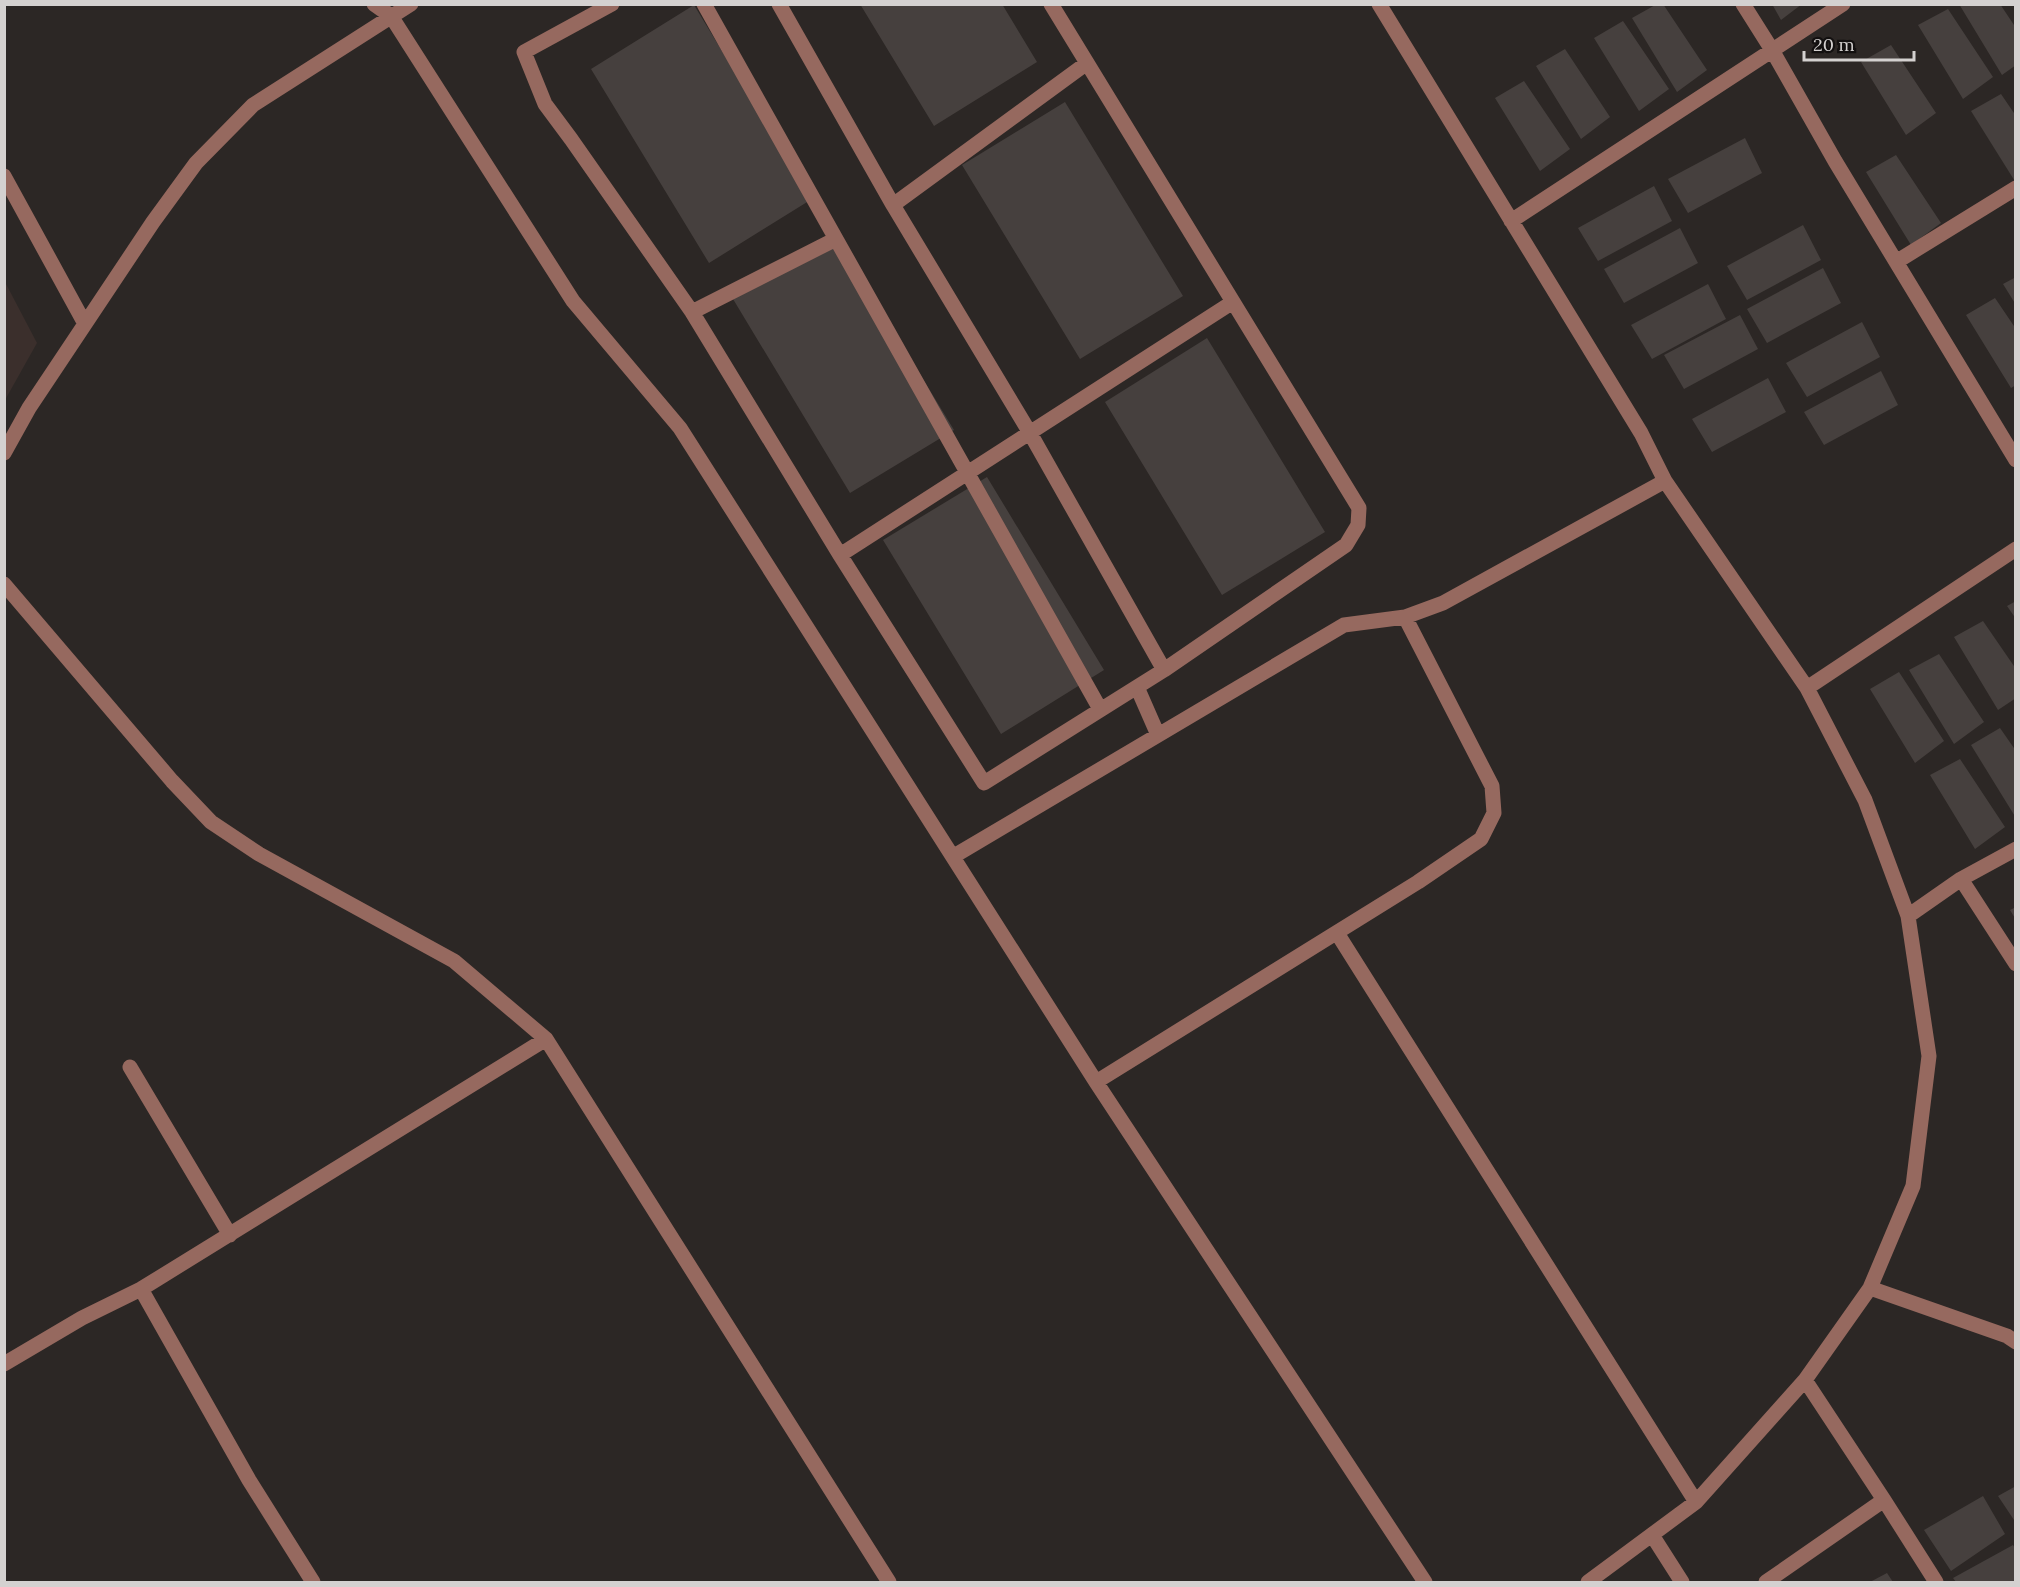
<svg xmlns="http://www.w3.org/2000/svg" width="2020" height="1587" viewBox="0 0 2020 1587" font-family="Lora,serif">
  <style>
    .built { fill: #3b2f2c }
    .building { fill: #46403e }
    .lines { fill: none; stroke-linecap: round; stroke-linejoin: round }
    .minor { stroke: #96695f; stroke-width: 15 }
  </style>
  <rect width="100%" height="100%" fill="#2c2725"/>
  <!-- built -->
  <path class="built" d="M5,282L37,343L5,400Z"/>
  <!-- building -->
  <path class="building" d="M860,4H1002L1037,62L934,126Z
    M1657,4H1663L1707,70L1677,92L1632,18Z
    M1772,4H1802L1781,20Z
    M1959,4H2000L2016,28V65L2002,75Z
    M694,5L812,199L709,263L591,69Z
    M1948,9L1993,77L1963,99L1918,25Z
    M1623,21L1669,89L1639,111L1594,38Z
    M1891,45L1936,113L1906,135L1861,62Z
    M1565,49L1610,117L1581,139L1536,66Z
    M1524,81L1570,149L1540,171L1495,98Z
    M2001,94L2016,116V183L1971,111Z
    M1065,102L1183,296L1080,359L962,165Z
    M1745,138L1762,173L1688,213L1668,179Z
    M1896,155L1941,223L1911,245L1866,172Z
    M1654,186L1672,221L1598,261L1578,228Z
    M1803,225L1821,260L1747,300L1727,266Z
    M1680,228L1698,263L1624,303L1604,269Z
    M836,236L954,430L850,493L733,299Z
    M1823,268L1841,303L1767,343L1747,309Z
    M2016,277V305L2003,284Z
    M1708,284L1726,319L1652,359L1631,325Z
    M1995,298L2016,329V385L2011,388L1966,315Z
    M1740,315L1758,349L1684,389L1664,355Z
    M1862,322L1880,357L1807,397L1786,363Z
    M1207,338L1325,532L1222,595L1105,402Z
    M1881,371L1898,405L1824,445L1804,412Z
    M1768,378L1786,412L1712,452L1692,419Z
    M987,477L1104,670L1001,734L883,540Z
    M2016,601V619L2007,606Z
    M1983,621L2016,669V698L1998,710L1954,637Z
    M1939,654L1984,722L1954,744L1909,670Z
    M1899,672L1944,741L1915,763L1870,689Z
    M2000,728L2016,751V818L1971,745Z
    M1960,759L2005,827L1975,849L1930,775Z
    M2016,907V920L2010,910Z
    M2016,1486V1523L1998,1496Z
    M1983,1496L2005,1534L1951,1571L1924,1530Z
    M2013,1545L2016,1550V1582H1956L1953,1578Z
    M1887,1573L1893,1582H1870Z"/>
  <g class="lines">
    <!-- minor -->
    <path class="minor" d="M374,4L391,16L573,301L680,428L1096,1082L1425,1582
      M612,4L524,52L545,104L571,139L692,312L840,555L984,783L1164,670L1346,545L1358,525L1359,508L1051,4
      M704,4L1100,709
      M779,4L893,205L1030,433L1164,670
      M1379,4L1641,433L1665,481L1807,688L1865,800L1908,916L1929,1056L1913,1186L1870,1288L1805,1380L1696,1502L1588,1582
      M1743,4L1772,50L1835,161L2016,460
      M4,176L85,324
      M893,205L1087,63
      M1511,221L1843,4
      M1896,262L2016,188
      M692,312L836,239
      M4,453L29,408L153,222L196,163L253,105L411,4
      M840,555L1233,302
      M4,584L172,781L211,822L259,854L454,961L546,1039L889,1582
      M1137,687L1158,735
      M1807,688L2016,549
      M954,856L1344,625L1405,617L1443,603L1665,481
      M1961,879L2016,964
      M1908,916L1961,879L2016,849
      M1337,933L1696,1502
      M130,1067L230,1235
      M1096,1082L1418,882L1481,839L1494,813L1492,786L1405,617
      M1870,1288L2007,1336L2016,1342
      M141,1289L249,1480L313,1582
      M4,1364L82,1318L141,1289L546,1039
      M1805,1380L1884,1500L1936,1582
      M1652,1535L1682,1582
      M1766,1582L1884,1500"/>
  </g>
  <!-- border -->
  <rect width="2020" height="1587" fill="none" stroke="#d4d1d0" stroke-width="12"/>
  <!-- scale -->
  <path d="M1804 51v9h110v-9" fill="none" stroke="#d4d1d0" stroke-width="3"/>
  <text x="1813" y="51" font-size="18" fill="#d4d1d0" stroke="#131010" stroke-width="4.5" paint-order="stroke">20 m</text>
</svg>
